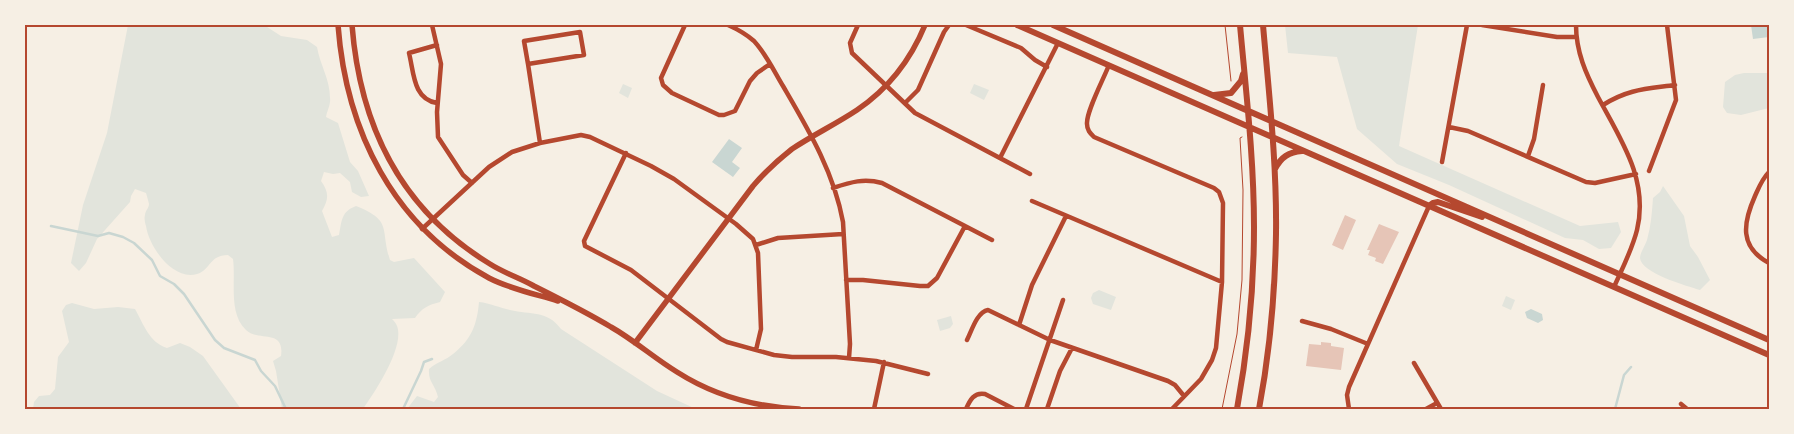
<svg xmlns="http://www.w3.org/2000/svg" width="1794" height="434" viewBox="0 0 1794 434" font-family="Poppins,sans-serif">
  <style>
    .green { fill: #e2e4dc }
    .water { fill: #c9d6d2 }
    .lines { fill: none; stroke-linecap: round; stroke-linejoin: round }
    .stream { stroke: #c9d6d2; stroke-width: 2.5 }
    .building { fill: #e6c5b7 }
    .path { stroke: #b5482f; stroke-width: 1 }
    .minor { stroke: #b5482f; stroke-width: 4.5 }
    .tertiary { stroke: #b5482f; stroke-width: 5.5 }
    .secondary { stroke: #b5482f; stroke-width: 6 }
    .neatline { fill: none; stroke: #b5482f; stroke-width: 2 }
  </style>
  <rect width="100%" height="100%" fill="#f6efe4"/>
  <!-- green -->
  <path class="green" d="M128,25H264L281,36L307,40L317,47C320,65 330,79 330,98C331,104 327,111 326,117L338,123L350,162L358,171L369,196L361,197L352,192L350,182L340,173L333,174L324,172L321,181C329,192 329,199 322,211L332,237L339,235C342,220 341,212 356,206C393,221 380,228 390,260L394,262L414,258L445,292L440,302C428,305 422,308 415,318L392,319C394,321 396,323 397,326C405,347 375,392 363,409H282L276,371L273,361L281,356C285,328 258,342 246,330C228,313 236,281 233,259L228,255C209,255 211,270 197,274C173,281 149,247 146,226C145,223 144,218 145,215C145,211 149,208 149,204C148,200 147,196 146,193L135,189L131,196L130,202L97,239L86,263L79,271L71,263L83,205L107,133Z
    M1285,25H1418L1399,146L1580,226L1618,222L1621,232L1611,248L1599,249L1583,240L1565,238L1449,185L1397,164L1357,129L1337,57L1288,53Z
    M1744,73H1769V108L1741,115L1727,113L1723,107L1725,82L1735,75Z
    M623,84L632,88L628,98L619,93Z
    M974,84L989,90L984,100L970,93Z
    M1663,186L1684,216L1690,246L1698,257L1710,280L1700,290C1687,286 1641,273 1640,258C1640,253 1645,246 1647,240C1651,226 1652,212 1653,198L1660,192Z
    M1099,290L1116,297L1111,310L1093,304L1091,298L1093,293Z
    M1506,296L1515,300L1511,310L1502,306Z
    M479,302C490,303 500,308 510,310C531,315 547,310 561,329L657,391L696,409H407L417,396L434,402L438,397C435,384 428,382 429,369C437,362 446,360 453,354C472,339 477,324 479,302Z
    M72,303L94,309L118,307L135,309C144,325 149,342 167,348L180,343L190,347L203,356L241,409H33L34,402L39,396L50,395L55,389L58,357L69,342L62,311L66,305Z
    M951,316L953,324L950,328L940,331L937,320Z"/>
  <!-- water -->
  <path class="water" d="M1751,25H1769V37L1753,39Z
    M729,139L742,148L732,162L740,168L733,177L712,162Z
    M1531,309L1542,314L1543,320L1538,323L1527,318L1525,312Z"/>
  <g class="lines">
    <!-- stream -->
    <path class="stream" d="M51,226L98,236L109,233L123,237L134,243L152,260L160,276L174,284L184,294L215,340L224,348L255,360L261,371L275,386L286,409
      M403,409L421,371L424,362L432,359
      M1615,409L1624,375L1631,367"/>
  </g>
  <!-- building -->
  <path class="building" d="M1345,215L1356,220L1343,250L1332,245Z
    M1379,224L1399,232L1383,264L1375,261L1376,258L1368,255L1370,250H1367Z
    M1321,342L1331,343V346L1344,348L1341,370L1306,366L1309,344L1321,345Z"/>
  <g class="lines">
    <!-- path -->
    <path class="path" d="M1225,25L1231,81
      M1222,409L1237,334L1242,280L1243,190L1240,138L1242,137"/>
    <!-- minor -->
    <path class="minor" d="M432,25L441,64L437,112L438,137L463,175L472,183
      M685,25L661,78L663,85L672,93L719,115H724L735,111L750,81L757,73L770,64
      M728,25C737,29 746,34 754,41C766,54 774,71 783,86C808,129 834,172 843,222L850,344L849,358
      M858,25L850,43L852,53L915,113L1030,174
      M966,25L1021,48L1035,60L1047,67
      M1482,25L1557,37H1576
      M1576,25C1576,52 1586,74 1598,97C1621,140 1649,180 1637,230C1632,250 1622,269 1614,287
      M580,32L584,55L528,64L524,41Z
      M528,64L540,143
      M1109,65C1104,78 1086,112 1087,124C1087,130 1090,133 1094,137L1214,188L1219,192L1223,203L1222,282L1216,348L1212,360L1201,379L1172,409
      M437,103C413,99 414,73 409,53L437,45
      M905,103L918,90L944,32L949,25
      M1603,105C1628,89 1646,89 1675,85
      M1449,127L1468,131L1586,182L1595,183L1636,174
      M626,153L584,241L585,246L631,270L721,339L727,342L774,355L792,357H836L876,361L928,374
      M1528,156L1534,139L1543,85
      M1000,158L1058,43
      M1442,162L1467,25
      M1649,171L1676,100L1667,25
      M1769,172C1762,179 1759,187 1755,196C1743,223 1739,247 1769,263
      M833,188C851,182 864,178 882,183L992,240
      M1032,201L1222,282
      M422,229L489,167L512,152L540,143L581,135L590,137L651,166L674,179L736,224L753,239L758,253L761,329L756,350
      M756,245L778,238L843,234
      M846,280H863L920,286H928L937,278L965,226
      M1302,321L1331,329L1368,344
      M1019,325L1032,285L1066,216
      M967,340C972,330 977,312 988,310L1050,340L1168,381L1175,385L1184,396
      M1414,363L1441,409
      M1681,404L1687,409
      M874,409L884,362
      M966,409C970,400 974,392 985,394L1014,409
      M1026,409L1063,300
      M1047,409L1060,371L1072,348
      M1349,409L1347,395L1349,387L1429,206
      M1426,409L1437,403"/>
    <!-- tertiary -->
    <path class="tertiary" d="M338,25C346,131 393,226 489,278C510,289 535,294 558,301
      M352,25C360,127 401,210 490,264C504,273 520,278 534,286C560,299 586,312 611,327C634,340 654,358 677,372C713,395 756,407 799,409
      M635,343L753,186C765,172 778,160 792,149C813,135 836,124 857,110C888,89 911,59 925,25"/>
    <!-- secondary -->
    <path class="secondary" d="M1017,25L1769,355
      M1053,25L1769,340
      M1214,95L1231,93L1241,81L1243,74
      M1275,169C1281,157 1289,152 1302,151
      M1429,206L1433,203L1438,202L1482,217
      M1237,409C1248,349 1254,288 1254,227C1254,159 1246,92 1240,25
      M1259,409C1270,351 1275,293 1276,234C1277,165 1269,94 1263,25"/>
  </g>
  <!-- border -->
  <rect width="1794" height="434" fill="none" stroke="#f6efe4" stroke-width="52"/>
  <rect x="26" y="26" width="1742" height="382" class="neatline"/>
</svg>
